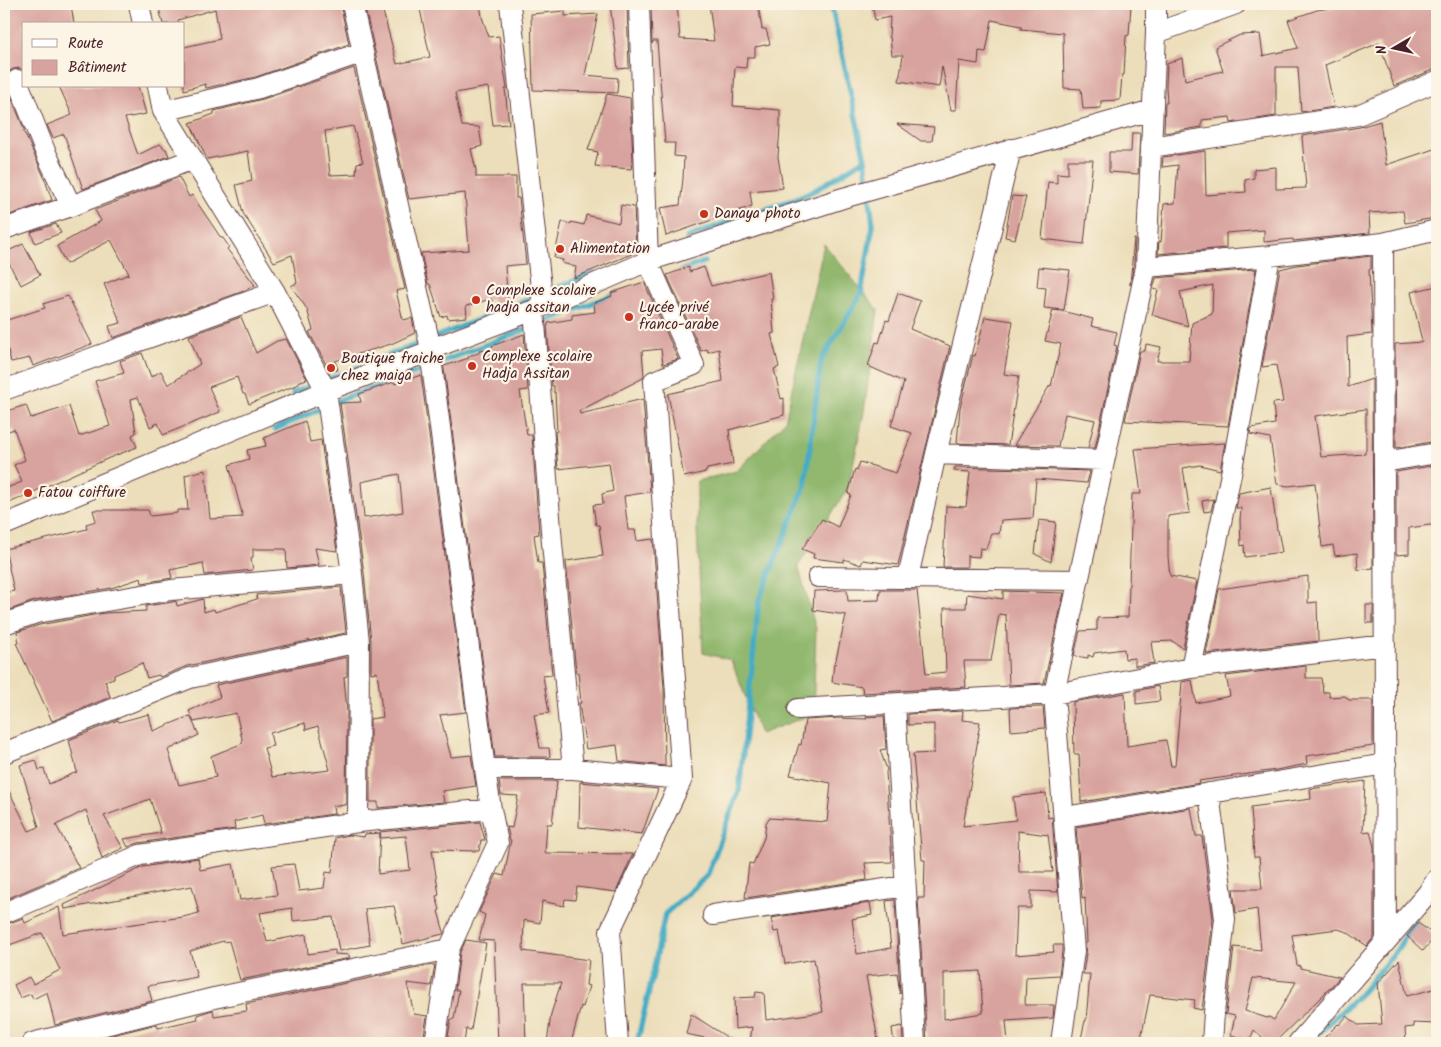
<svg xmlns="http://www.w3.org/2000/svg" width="1441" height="1047" viewBox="0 0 1441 1047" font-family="Kalam,sans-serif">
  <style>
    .forest { fill: #91b86e; stroke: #6e6c4c }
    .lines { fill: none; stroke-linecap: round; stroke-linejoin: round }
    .stream { stroke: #44acc4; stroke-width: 5.5 }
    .building { fill: #d8a39e; fill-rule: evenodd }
    .minor-casing { stroke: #623c40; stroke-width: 22 }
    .minor { stroke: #fff; stroke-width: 20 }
    .poi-dot { fill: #c8321e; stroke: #fcf5e5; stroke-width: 2 }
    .labels { text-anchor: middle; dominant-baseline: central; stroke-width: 4.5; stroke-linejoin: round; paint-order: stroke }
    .poi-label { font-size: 15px; fill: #4a1f2b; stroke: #fcf5e5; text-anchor: start }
  </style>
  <rect width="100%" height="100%" fill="#fcf5e5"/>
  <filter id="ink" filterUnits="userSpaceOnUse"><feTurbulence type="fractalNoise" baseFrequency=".02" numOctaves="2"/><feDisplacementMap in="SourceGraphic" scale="10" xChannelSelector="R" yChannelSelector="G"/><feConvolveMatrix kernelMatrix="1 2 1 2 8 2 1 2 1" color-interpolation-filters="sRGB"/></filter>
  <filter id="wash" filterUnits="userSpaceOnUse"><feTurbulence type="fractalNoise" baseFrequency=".0096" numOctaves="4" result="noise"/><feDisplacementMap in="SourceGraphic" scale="20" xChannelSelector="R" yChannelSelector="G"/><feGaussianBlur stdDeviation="1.12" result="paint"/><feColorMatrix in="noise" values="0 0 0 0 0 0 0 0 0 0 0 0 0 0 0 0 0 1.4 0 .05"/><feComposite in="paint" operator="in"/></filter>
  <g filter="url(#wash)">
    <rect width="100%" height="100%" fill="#ecdeba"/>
    <!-- forest -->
    <path class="forest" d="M824,244L878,310L863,418L848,488L798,566L816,629L813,714L760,734L731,660L703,653L697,530V481L737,471L785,421Z"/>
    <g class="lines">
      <!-- stream -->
      <path class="stream" d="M687,238L728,222L790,201L817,189L865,159
        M683,270L704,262
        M436,337L594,273
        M293,393L425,341
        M275,429L342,399L401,378L618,293
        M1319,1033L1363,991L1396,951L1415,922
        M637,1043L652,978L665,914L707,876L739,791L759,600L805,486L821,361L861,294L873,225L865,159L831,4"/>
    </g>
    <g id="blocks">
      <!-- building -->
      <path class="building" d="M4,4H71L74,24H24V70L19,68L13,69L8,72L5,78L6,84L24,129V134H25L44,177L52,200L4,217Z
        M158,4H340L349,44L256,77L206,88L205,84L184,90V47L220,39L215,9L178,20L179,24H163Z
        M364,4H381L397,64L430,57L419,4H480L482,17L489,37L499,36L507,89H505L509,124L493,125L488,87L455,93L462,126L479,127L482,146L471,149L476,170V177H516V198H519L526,264L505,266L508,303L503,306L497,309L491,299L466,306L467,317L448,319L447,315L441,317L430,284H428L421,253L469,250L465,193L409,199Z
        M610,4H627L629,68L618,69Z
        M651,4H677L680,39L714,41L709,4H758L762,29H766L770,44L755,47V57H747L746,68L735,67L733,106L780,110V126L778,157L783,188L750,191L752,206L666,236L660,208L680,205L683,179L684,157L674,156L675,143H665L657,41H653L652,44Z
        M872,4H1131L1129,35L1126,36L1124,75H1122L1120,100L1101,101V108L1083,109L1081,89L1064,88L1063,33L1021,29V26L992,20L986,52L979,51L978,64L959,61L956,110H951L942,66L939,87L899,81L903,55H892L890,37H889L890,17L875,20Z
        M1342,4H1437V68L1394,86L1379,43L1325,65L1334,107L1301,112L1298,67H1276V116L1231,123L1230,117L1202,120V127L1164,133L1165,103H1167L1166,86L1167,64L1182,58L1185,80L1223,71L1215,47L1240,35L1260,34L1263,56L1298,48L1288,20L1317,10L1343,6Z
        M565,11V16L598,14L585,75L618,78L617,93L533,90L531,14Z
        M354,68L405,289L396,291L403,320L412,318L415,333L391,344L335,361L338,370L330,372L309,332L313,330L307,309L291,286L297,283L292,255L274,262L243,213L236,185L252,181L248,151L207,159L190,123L214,114V111L263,99ZM353,126L363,162L357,163L356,174L330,175L325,131Z
        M59,86H138L146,114L125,118L138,155L160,144L165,149H166L169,156L83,189L64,134L53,138L47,125L72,115Z
        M607,94L630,98L633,159L631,169L595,166L598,152L588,150Z
        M1380,121L1386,165L1437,148L1435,218L1405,223L1403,211L1369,213L1370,233L1293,241V239L1264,242V230L1226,233V248L1158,254L1159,241L1161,242L1164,204L1175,203L1178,165L1162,167L1163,157L1205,151L1206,195L1246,192L1245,180L1254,178V169L1276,167V189L1306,188L1302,136L1360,127Z
        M897,124L934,127L932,141H921Z
        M1132,133H1140L1138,174L1109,172V152H1131Z
        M1068,160H1093L1084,244L1042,239L1048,182L1057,183V173L1068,174Z
        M179,177L189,197L192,195L221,238H223L229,247L227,249L255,285L244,291L113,338L109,326L121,323L104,284L129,274L111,240L66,264L57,246L101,221L95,210Z
        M1012,196L1026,197L1015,239L1005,237Z
        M621,205L634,207L636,252L574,278L576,267L562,263L563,260L554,258L562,222L571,224V222L584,225L586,215L619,223Z
        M56,224L61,233L35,243L31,232Z
        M1134,239H1135L1134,265L1130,285Z
        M23,244L40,275L21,285L18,279H17L4,253Z
        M1371,256V269L1369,270L1372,334L1347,337L1348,387L1372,379L1373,568L1358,570L1357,553L1335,556L1333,545L1322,547L1315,483L1288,486L1277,484L1270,438L1250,434L1251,428L1275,424L1273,403L1283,402L1276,365L1262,367L1280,269L1297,265ZM1366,409V451H1365V454L1321,457L1315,416Z
        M689,267V272L704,267L711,286L769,272L773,299H771L774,333L771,334L779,367L774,369L781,399L784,398V415L729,430L733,464L707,469L706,472L684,477L668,394L723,381L719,349L708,352L707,349L701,351L667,275Z
        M1039,267L1070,270L1064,310L1044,308L1046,288L1037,287Z
        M1256,269L1228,426L1125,421L1140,351H1145L1146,344L1161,347L1157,361H1189L1192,323L1212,314L1213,285L1180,292L1188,326L1152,315L1158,290L1153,289L1156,278Z
        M644,282L678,359L663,364L661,349L642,351L644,375L643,378L579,411L580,414L643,399L650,492L624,496L628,530H635L637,541L653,539L664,688L665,766L619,761L617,745L586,749L579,703H581L578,672H576L566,561L603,556L599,525H596L593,505L603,504L602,494L613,491L609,463L558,469L555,432L557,431L555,392L554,393V386H552L547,326H548V323L572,319V315L595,312L594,303L612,296L611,293Z
        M1437,286V441L1396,448L1395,344L1422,342L1411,292Z
        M898,293L920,301L910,329L950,346L898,565L863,560L861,565L844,559V562L813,558L814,554L802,549L822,519L838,527L851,495L848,494L855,469L857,470L860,462L896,473L912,433L891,426L904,382L868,366L876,342L879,343L886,320L889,321Z
        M68,296L92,344L33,366L30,358L11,362L4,335V321L45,308L43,304Z
        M1053,310L1062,311L1093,319L1091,326L1117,332L1114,345L1117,346L1095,448H1088L1095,420L1065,414L1058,446L1014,445L1050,385L1051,386L1061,344L1045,341Z
        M241,317L256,353L277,341L286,339L307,379L298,382L299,384L249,404L245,394H243L237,377L209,387L220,412L163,435L158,423L150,427L138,397L131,399L136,433L132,435L137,447L109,458L7,504L4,496V489L22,482L14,465L25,460L14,429L6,432L7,411L26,405L31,418L69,406L79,436L110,426L95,381L124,373L120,361L142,353L151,377L161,371L168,385L200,364L189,336Z
        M985,317L1013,321L1004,374L1019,376L1008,445L957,443L960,408L973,355L975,356Z
        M524,334L528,390L520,391L527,435H532L539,534L534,535L538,563H542L552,675L543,676L549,713L534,715L540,748H549L550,757H495L444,368V366L469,358L468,356L479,353V351L492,349V346Z
        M421,375L466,712L440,715L451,757L471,755L476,786L442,791L444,802L378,808V802H370V719L383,717L377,672L371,673V641L364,573L340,403L361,402L359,394L394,382L395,384ZM399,474L403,512L364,518L361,482Z
        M305,421L310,442L321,440L337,551L315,548L319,565L287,568L286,549H253V557L251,558L253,570L205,575L203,563L170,570L172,578L142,583L141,578L111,588L34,601L4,612V593L14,591L5,549L87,529L86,524L96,521L93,510H148L150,516L177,513V510H188L185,475L205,470L210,519L243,517L229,465L249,459L247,450L266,446L264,438Z
        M1225,443L1220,470L1200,465L1183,468L1190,513L1168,516V557L1170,576L1197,581L1183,648L1172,641L1151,642L1154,663L1135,666V658L1125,659L1124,649L1094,653L1093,657L1088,655V658L1074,656L1080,631L1097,630V618L1128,617L1132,494H1141L1135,449Z
        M1437,465V524L1409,528V554L1396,555V472Z
        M955,467L1090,471L1087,483L1036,479L1033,518L1001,520L999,534L991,533L986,549L980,548L979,557L967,556V567H943L946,506L966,507L970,472L954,471Z
        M1271,487L1277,530H1278L1282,552L1245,557L1244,545L1241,546L1240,520L1241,508H1236L1239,493Z
        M1214,499L1211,511L1204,512L1202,501Z
        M1039,520L1056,522L1051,562L1035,554Z
        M1308,576V603L1317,602L1318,641L1206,654L1219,589Z
        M341,587L346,633L187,666L160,677L159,675L147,678L142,663L114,675V678L105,681L110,697L52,721L16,643H19L17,632L39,625L105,613L146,611V606L173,602L176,601L177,606L203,599L204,612L214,609L215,612L257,599L256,595Z
        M847,590L848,601L879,600L880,590H917L926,674L946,672L944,608H966L967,594L1003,599V591L1064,593L1044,683L1009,685L1006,615L999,614L991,661H964L966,687L863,693L862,687L832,682L834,663L835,664L846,615L813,610L814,591Z
        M1366,605H1373V623H1366Z
        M347,657V676L344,677L347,711L346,805L333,806L334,814L264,824L262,815L234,822L235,829L138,843L128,847L124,839L161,833L150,799L104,816L123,848L102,858L86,810L56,825L79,868L4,900V781L29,831L39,827L20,765L36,760L39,770L44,769L49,784L77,772L69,740L118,720L119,722L149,714L153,731L190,716L199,735L168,750L179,785L216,777L211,756L243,743L236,713L194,722L189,711L220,697L216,685ZM305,723L306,730L318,726L330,770L272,777L264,748L273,746L270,733Z
        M1306,666V678H1321L1323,692H1329V697L1345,696L1349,700H1373V746L1306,756L1307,764L1276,770L1199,781L1200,783L1081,802L1079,754H1074L1073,702L1125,693L1127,746L1166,740L1171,766H1175L1182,682L1192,680L1196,703L1230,696L1226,676Z
        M1158,686L1160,701L1136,704V691Z
        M1043,707L1045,728L1011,731L1010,708Z
        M963,711L962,720L980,722L978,734L979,733L963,826L1016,820L1013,797L1046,793L1048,818L1052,817L1058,892L1031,891V908H1017L1015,955L1054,952L1053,945H1062V951L1059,975L1026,977L1025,1005H1054L1053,1018L1006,1021L1008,1043H927L918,898H924L925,860H922L913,754L934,753V724L908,725V714ZM1018,831L1048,835L1053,872H1019ZM980,971L983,1013L944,1019V973Z
        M884,716L886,749L880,750L887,770L886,772L892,862L865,863L867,880L745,898L749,863L753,864L764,838L766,823L769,818L827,822L831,783L790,775L799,744L801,745L805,720L839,718L867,719L866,717Z
        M499,781H557L552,824H547L545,853L633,854L616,892L577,887L575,900L565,899L564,906L542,901L540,923L524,920L523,951L589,960L586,985L589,986L583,1007L581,1006L571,1043H547L551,1014L561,983H524L526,1043H498L494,941L479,940L485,915L479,912L497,874L504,876L511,840H510L507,827L512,828L518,796L501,795Z
        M1365,781L1363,832L1370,831L1374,847V937L1367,946L1347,932L1338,929L1292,935L1297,965L1300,966V968L1340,977L1325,993L1274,1043H1269L1254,1030L1250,1040L1231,1035L1235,1016L1226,1014L1234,947L1261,950L1257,909L1236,913L1233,889H1262L1259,857H1254L1251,807L1311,799L1310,789ZM1253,978L1296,982L1274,1020L1269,1017L1267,1018L1245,1011Z
        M580,782L658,789L642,834L579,827Z
        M1191,808L1196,836H1202L1213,919L1202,1010L1193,1008L1195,1000L1150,995L1140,1043H1080L1085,1021H1086L1090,974H1083L1086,953L1085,943H1087L1085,897L1082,898L1076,827Z
        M480,822L485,840H481L479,851L432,850L439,895L436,896L440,910L438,911L444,932L443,934L403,944L394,906L365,909L370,945L339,951L333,917L293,921L292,908L260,913L267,942L306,934L308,954L335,950V954L349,955L350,958L240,980L229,941L223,942V941L190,951L197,977L148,986L152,1001L55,1025L47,992L33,999L31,994L20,998L14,985L29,977L33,984L60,970L42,933L4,947V925L23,918L25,923L59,907L63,934L183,917L199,913L192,886L65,909L64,905L143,867L198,858L200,870L233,864L240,900L277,895L272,866L294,864L299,891L324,888L326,872L332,873L335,838L349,835L364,837L365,834L380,833L378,874L410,870L406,836L381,838L380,832Z
        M895,900L900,994L897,973L866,976L878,1040L862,1043H750L752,1027L735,1029L734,998L755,997L756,992L764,993L766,1020L823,1012L814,959L785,964L779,931L774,932L771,918L870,903L872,915L852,919L857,954L891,948L886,901Z
        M1418,923L1436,936L1423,951L1407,936Z
        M466,940L486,943L471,1030L466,1029L464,1043H447L451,1019H454L459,990H455L460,952Z
        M1399,960L1407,996L1437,988V1024L1413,1023L1414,1027L1405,1028L1406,1043H1319L1338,1024L1339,1025L1347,1016L1358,1025L1382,1024L1378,983Z
        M432,965H435L431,986L407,983L414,1014L427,1016L423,1042L80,1043L157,1024L158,1028L198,1019L197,1015L213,1010L214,1016L247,1011L246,1004Z
        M691,1014L736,1043H728L686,1034Z
        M902,1026L903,1043H894L892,1028Z"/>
    </g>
  </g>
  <g filter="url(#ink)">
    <use href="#blocks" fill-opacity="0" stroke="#623c40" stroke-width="1"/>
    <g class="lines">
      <!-- minor casing -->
      <g class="minor-casing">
        <path id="minor" d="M139,4L143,24
          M352,4L431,349
          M510,4L543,306
          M1156,33L1236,4
          M17,80L45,151L71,206
          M158,86L163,111L275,292L326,391L352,574L359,642L358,822
          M163,111L259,88L363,52
          M1151,147L1358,115L1437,81
          M4,229L71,206L193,159
          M1383,243L1386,941
          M1146,267L1270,256L1383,243L1437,230
          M534,310L552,543L573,769
          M430,351L485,769L491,809L498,843L449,949L435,1043
          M4,390L275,292
          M936,454L1104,460
          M1384,462L1437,453
          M4,525L326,391L430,351L431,349L534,310L648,261L843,198L1152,110
          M818,577L1078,580
          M908,577L936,454L1011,149
          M4,624L36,613L171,590L352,574
          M1191,668L1232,469L1270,256
          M895,704L915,1043
          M798,709L1054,694L1191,668L1385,645
          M4,753L190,678L359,642
          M485,769H573L682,779
          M1209,793L1225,919L1214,1013L1212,1043
          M1064,817L1386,764
          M4,913L140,855L358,822L491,809
          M713,915L905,886
          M32,1043L214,998L449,949
          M618,1043L610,931L682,779L654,381L694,365L648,261L639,4
          M1061,1043L1074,951L1054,694L1146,267L1156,33V4
          M1298,1043L1427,894L1437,879"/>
      </g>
      <!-- minor -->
      <use href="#minor" class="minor"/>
    </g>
  </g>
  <!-- markers -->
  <g class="poi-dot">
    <circle cx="704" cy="214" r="5"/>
    <circle cx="560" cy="249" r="5"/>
    <circle cx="476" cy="300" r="5"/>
    <circle cx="629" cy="317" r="5"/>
    <circle cx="472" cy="366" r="5"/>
    <circle cx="331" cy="368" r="5"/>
    <circle cx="28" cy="493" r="5"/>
  </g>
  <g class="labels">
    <!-- poi labels -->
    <g class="poi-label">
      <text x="714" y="214">Danaya photo</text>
      <text x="570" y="249">Alimentation</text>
      <text x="486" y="291">Complexe scolaire<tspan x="486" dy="17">hadja assitan</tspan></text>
      <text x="639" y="308">Lycée privé<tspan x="639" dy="17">franco-arabe</tspan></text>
      <text x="482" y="357">Complexe scolaire<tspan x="482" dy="17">Hadja Assitan</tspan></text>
      <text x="341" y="359">Boutique fraiche<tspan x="341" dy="17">chez maiga</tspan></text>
      <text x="38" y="493">Fatou coiffure</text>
    </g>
  </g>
  <!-- margin -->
  <rect width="1441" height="1047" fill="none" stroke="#fcf5e5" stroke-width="20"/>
  <!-- legend -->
  <rect x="22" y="22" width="162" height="65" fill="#fcf5e5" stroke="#b59f9b"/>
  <rect x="32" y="39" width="25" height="8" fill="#ffffff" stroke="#b59f9b"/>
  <text x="68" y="48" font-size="15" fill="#4a1f2b">Route</text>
  <rect x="32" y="60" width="25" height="15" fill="#d8a39e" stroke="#b59f9b"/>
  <text x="68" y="72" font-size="15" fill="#4a1f2b">Bâtiment</text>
  <!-- north arrow -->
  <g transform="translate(1394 48) rotate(261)" stroke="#fcf5e5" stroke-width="4" paint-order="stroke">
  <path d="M0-4L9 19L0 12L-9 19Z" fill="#4a1f2b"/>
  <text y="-8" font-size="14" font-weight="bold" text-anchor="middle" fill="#4a1f2b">N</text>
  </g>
</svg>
